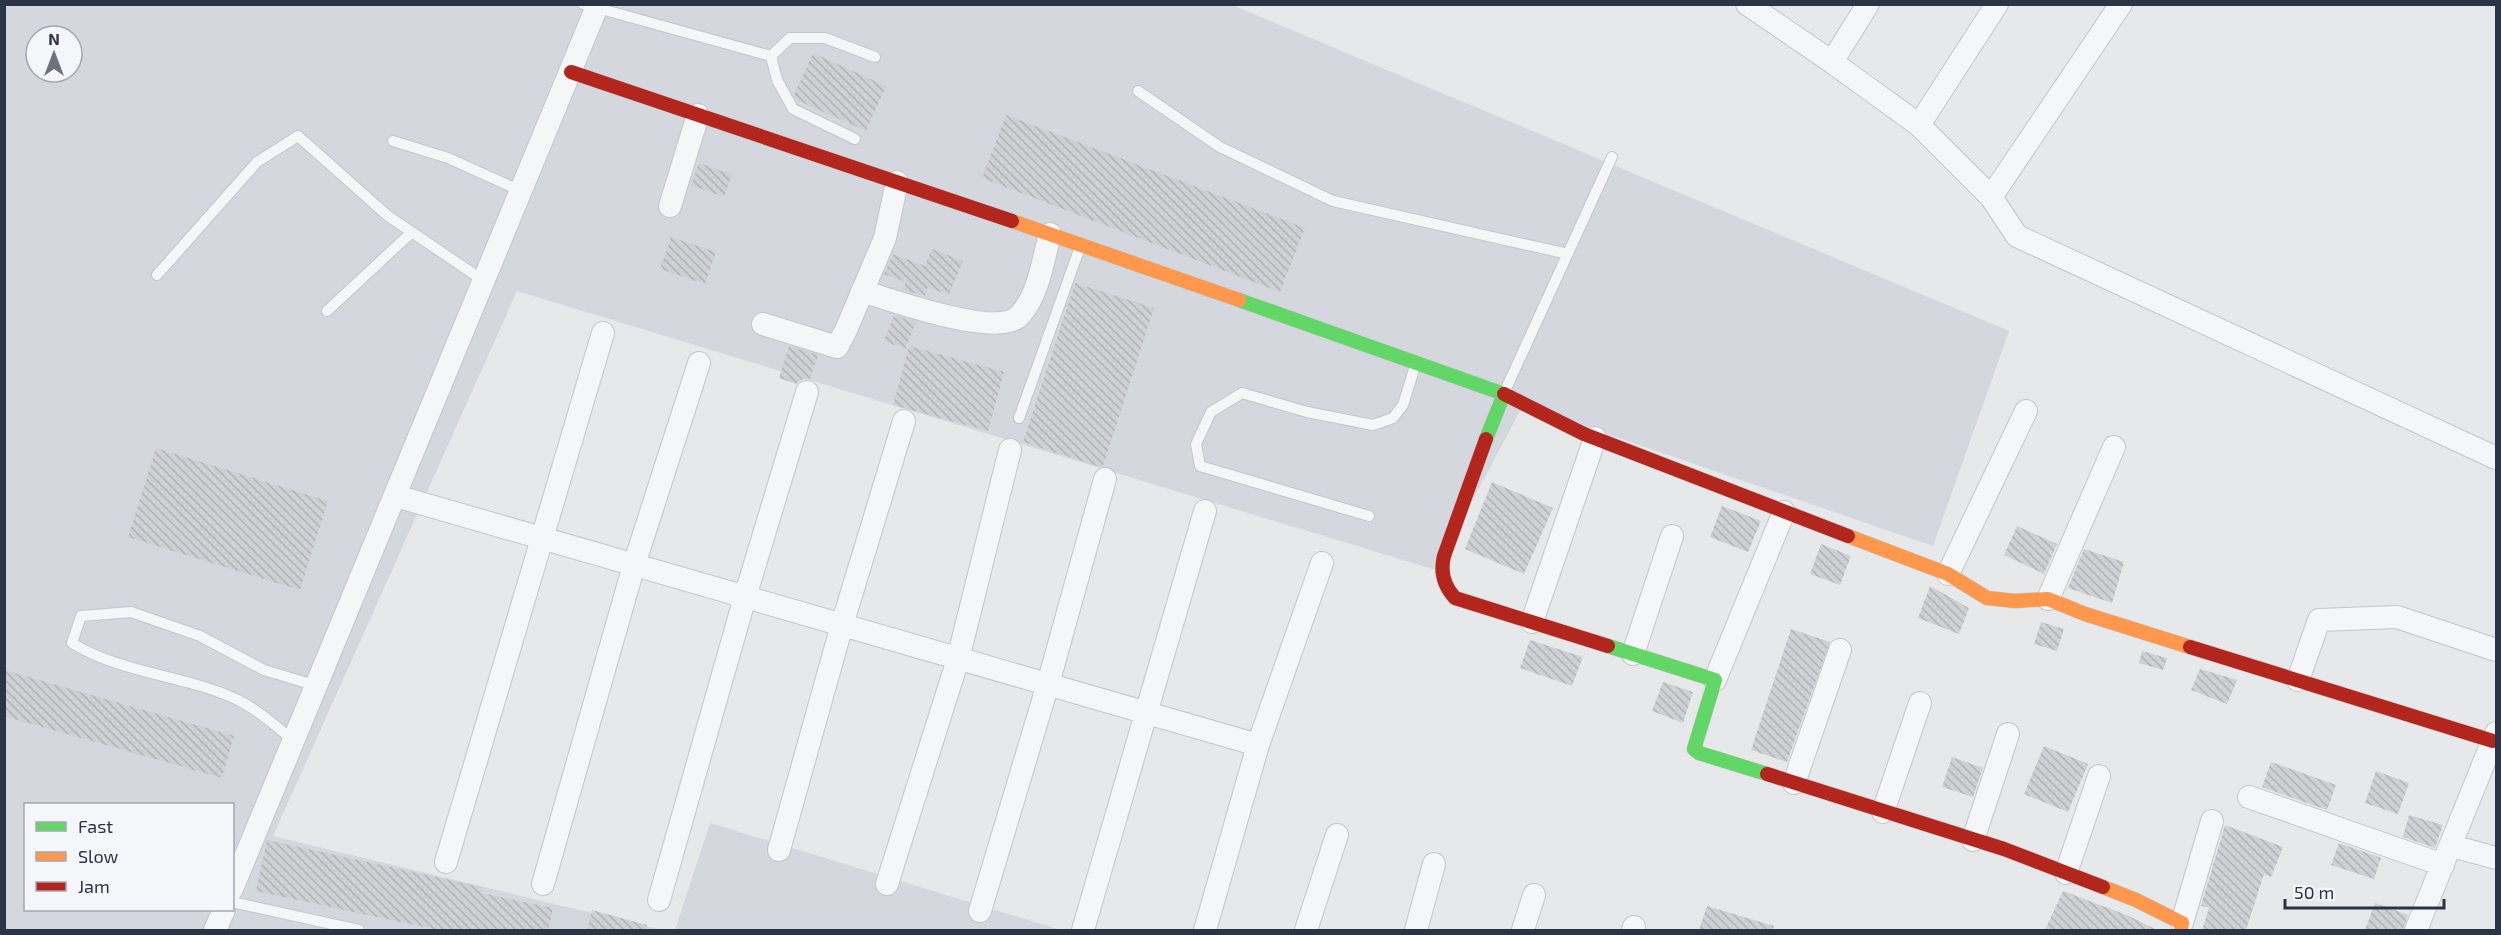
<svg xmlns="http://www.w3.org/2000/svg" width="2501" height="935" viewBox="0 0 2501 935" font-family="'Exo 2',sans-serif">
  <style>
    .built { fill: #d4d7dd; fill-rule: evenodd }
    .building { fill: url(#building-back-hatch) }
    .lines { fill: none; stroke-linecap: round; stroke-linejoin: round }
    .lane-casing { stroke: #c4c6c8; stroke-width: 12 }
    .street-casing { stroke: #c4c6c8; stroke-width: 24 }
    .fast-casing { stroke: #c4c6c8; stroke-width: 15 }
    .slow-casing { stroke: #c4c6c8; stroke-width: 15 }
    .jam-casing { stroke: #c4c6c8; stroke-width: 15 }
    .lane { stroke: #f5f6f7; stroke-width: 10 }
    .street { stroke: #f5f6f7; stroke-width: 22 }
    .fast { stroke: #63d668; stroke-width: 14 }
    .slow { stroke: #ff974d; stroke-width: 14 }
    .jam { stroke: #b3261e; stroke-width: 14 }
  </style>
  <defs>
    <pattern id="building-back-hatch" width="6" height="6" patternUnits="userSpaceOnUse" patternTransform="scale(1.5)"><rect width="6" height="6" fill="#ced0d3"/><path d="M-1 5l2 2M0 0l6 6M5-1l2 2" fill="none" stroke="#b1b3b6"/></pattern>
  </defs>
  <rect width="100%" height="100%" fill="#e6e8ea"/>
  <!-- built -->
  <path class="built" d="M5,5H1232L2009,331L1933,546L1523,405L1436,570L517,291L273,836L662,930H5ZM36,36H72V72H36ZM26,804H232V910H26Z
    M710,823L1061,930H675Z"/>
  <!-- building -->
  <path class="building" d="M813,53L886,86L866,131L797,100L794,95Z
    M1006,115L1305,228L1280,292L982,178Z
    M699,163L732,175L724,197L691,185Z
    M671,237L716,252L705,284L660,269Z
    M932,249L963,261L949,295L928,287L925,296L903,290L906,282L884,274L893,254L925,266Z
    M1075,283L1154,308L1103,466L1100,467L1023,442Z
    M894,315L916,322L905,349L884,341Z
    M789,346L818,355L810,379H803L796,384L779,378Z
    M909,346L1004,372L988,431L893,405Z
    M156,448L328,501L300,590L128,537Z
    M1492,482L1553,508L1524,574L1465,549Z
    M1722,506L1761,521L1748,552L1710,537Z
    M2017,526L2057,544L2044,574L2004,555Z
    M1821,544L1851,556L1840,585L1810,574Z
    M2084,549L2124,562L2112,603L2068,588Z
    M1930,586L1969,608L1959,634L1918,618Z
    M2041,622L2064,629L2057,651L2034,644Z
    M1791,629L1830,642L1787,762L1751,750Z
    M1530,640L1583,657L1572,686L1520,668Z
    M2142,651L2167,658L2163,670L2139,663Z
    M2200,669L2237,680L2227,704L2191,690Z
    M4,670L234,736L222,778L4,716Z
    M1663,682L1693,692L1683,723L1652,711Z
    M2044,746L2088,764L2068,812L2024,794Z
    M1952,757L1983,768L1973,797L1942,787Z
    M2271,762L2336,785L2327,810L2262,787Z
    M2376,771L2409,783L2398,814L2365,803Z
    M2409,815L2443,825L2435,848L2403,837Z
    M2225,825L2283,847L2271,877L2264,874L2246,930H2202L2209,908L2201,906Z
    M267,840L482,887L481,893L553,908L548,930H438L256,891Z
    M2339,843L2381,858L2374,879L2331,865Z
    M2063,891L2129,916L2157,930H2045Z
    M2375,903L2408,915L2403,930H2365Z
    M1707,906L1774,926L1773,930H1699Z
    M592,910L647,925V930H587Z"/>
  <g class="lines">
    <!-- lane casing -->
    <g class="lane-casing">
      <path id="lane" d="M583,4L771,56
        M1138,91L1220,147L1333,201L1568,254
        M855,139L793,109L777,80L771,56L790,38H825L875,57
        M393,141L448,158L521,191
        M157,275L257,162L298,136L388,216L484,281
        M327,311L412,232
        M1505,391L1612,157
        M1019,418L1080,247
        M1369,516L1200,466L1196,444L1211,412L1242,393L1307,412L1373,425L1393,418L1403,405L1415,366
        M294,741C276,726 258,710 238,700C185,675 122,674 72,643L81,616L131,612L200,636L264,670L317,686
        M232,902L359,930"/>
    </g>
    <!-- street casing -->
    <g class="street-casing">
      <path id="street" d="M1747,4L1832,62L1919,125L1991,197L2017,236L2496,458
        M1832,62L1868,4
        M1919,125L1997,4
        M1991,197L2121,4
        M670,206L698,115
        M862,291C891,300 999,339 1020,315C1039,294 1043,260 1050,234
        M763,324L837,347L846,330L885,238L897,182
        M396,496L1258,745
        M1948,574L2026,411
        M2048,599L2114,447
        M1532,622L1595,438
        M1633,654L1672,536
        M1715,680L1784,512
        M2298,680L2319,620L2397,617L2496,650
        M1794,783L1840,650
        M2249,797L2443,865
        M1883,812L1920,703
        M1973,840L2008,734
        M2452,846L2496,858
        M779,850L842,625L904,421
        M446,862L603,333
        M2066,873L2099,776
        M543,884L634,565L699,363
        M887,884L958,659L1010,450
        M232,889L598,4
        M659,900L745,597L807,392
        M980,911L1048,684L1105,479
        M2182,923L2212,821
        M215,930L224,910
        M1083,930L1205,511
        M1205,930L1258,745L1322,563
        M1306,930L1337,835
        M1416,930L1434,864
        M1523,930L1534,895
        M1633,930L1634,927
        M2416,930L2496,733"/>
    </g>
    <!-- fast casing -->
    <g class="fast-casing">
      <path id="fast" d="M1239,300L1504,394L1486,439
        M1608,646L1715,680L1694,749L1699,753L1767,774"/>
    </g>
    <!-- slow casing -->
    <g class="slow-casing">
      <path id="slow" d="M1012,221L1239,300
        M1848,536L1948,574L1987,598L2015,601L2048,599L2085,614L2190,647
        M2103,887L2136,900L2182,923L2181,930"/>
    </g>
    <!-- jam casing -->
    <g class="jam-casing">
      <path id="jam" d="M571,72L1012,221
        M1504,394L1584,434L1848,536
        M1486,439L1444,556C1440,572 1444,586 1455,598L1608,646
        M2190,647L2493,741
        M1767,774L2004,849L2103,887"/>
    </g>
    <!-- lane -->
    <use href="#lane" class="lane"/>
    <!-- street -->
    <use href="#street" class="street"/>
    <!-- fast -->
    <use href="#fast" class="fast"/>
    <!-- slow -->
    <use href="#slow" class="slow"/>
    <!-- jam -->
    <use href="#jam" class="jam"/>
  </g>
  <!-- border -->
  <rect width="2501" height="935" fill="none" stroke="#2b3445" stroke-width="12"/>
  <!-- legend -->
  <rect x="24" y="803" width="210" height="108" fill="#f4f6f9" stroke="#a4a8b1" stroke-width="1.5"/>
  <rect x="36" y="822" width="30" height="9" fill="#63d668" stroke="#a4a8b1" stroke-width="1.5"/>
  <text x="78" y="833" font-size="18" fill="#2b3445">Fast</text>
  <rect x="36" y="852" width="30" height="9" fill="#ff974d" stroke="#a4a8b1" stroke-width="1.5"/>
  <text x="78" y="863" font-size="18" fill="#2b3445">Slow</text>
  <rect x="36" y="882" width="30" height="9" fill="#b3261e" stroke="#a4a8b1" stroke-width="1.5"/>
  <text x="78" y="893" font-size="18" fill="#2b3445">Jam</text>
  <!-- north arrow -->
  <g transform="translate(54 54)"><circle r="28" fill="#f4f6f9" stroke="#a4a8b1" stroke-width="1.5"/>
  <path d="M0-4.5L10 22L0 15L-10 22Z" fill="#6c737f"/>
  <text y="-9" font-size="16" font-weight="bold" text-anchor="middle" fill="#2b3445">N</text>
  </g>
  <!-- scale -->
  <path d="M2285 899v9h159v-9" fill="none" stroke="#2b3445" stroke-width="3"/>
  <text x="2294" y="899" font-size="18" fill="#2b3445" stroke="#f4f6f9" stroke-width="4.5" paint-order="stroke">50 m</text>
</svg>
